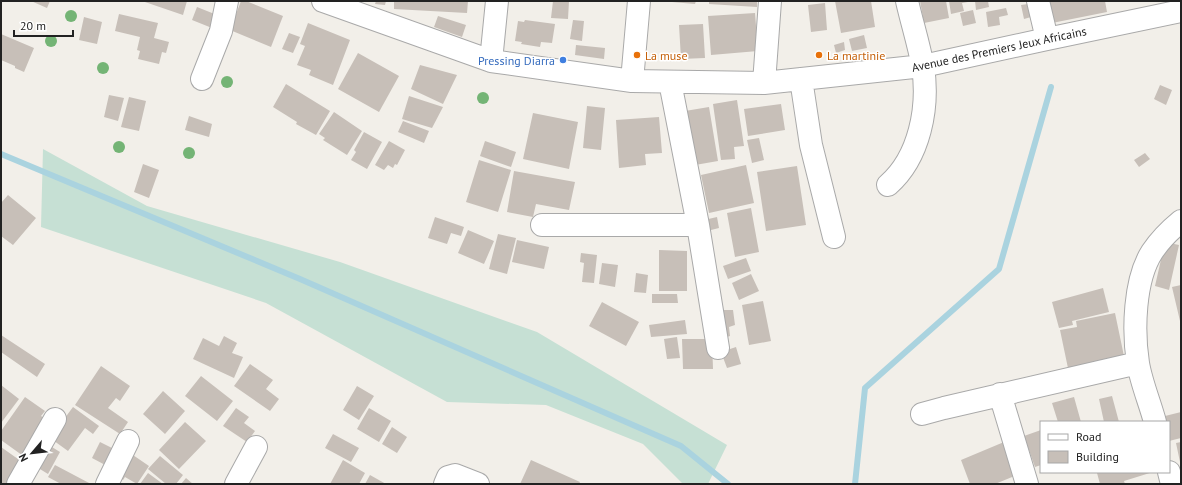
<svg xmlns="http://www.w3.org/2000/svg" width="1182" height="485" viewBox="0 0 1182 485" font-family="'PT Sans',sans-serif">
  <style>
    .wetland { fill: #c6e0d4 }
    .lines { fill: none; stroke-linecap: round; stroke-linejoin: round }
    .stream { stroke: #aad3df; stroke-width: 6 }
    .building { fill: #c7bfb8 }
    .minor-casing { stroke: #a9a9a9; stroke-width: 24 }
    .minor { stroke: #fff; stroke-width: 22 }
    .tree { fill: #74b475 }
    .food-dot { fill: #e8710a; stroke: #fff; stroke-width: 1.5 }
    .shop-dot { fill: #3f7fe0; stroke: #fff; stroke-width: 1.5 }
    .labels { text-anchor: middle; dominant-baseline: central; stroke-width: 3; stroke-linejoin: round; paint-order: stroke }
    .street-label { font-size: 12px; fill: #222; stroke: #fff }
    .food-label { font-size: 12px; fill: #c56008; stroke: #fff; text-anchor: start }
    .shop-label { font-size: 12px; fill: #366cbe; stroke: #fff; text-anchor: end }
  </style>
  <rect width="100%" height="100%" fill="#f2efe9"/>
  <!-- wetland -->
  <path class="wetland" d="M43,149L147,206L340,262L537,332L727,445L708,484H683L643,444L546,405L447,402L266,303L41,227Z"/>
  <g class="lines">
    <!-- stream -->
    <path class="stream" d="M1,154L300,279L681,446L728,484
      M855,484L865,388L999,269L1051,87"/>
  </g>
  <!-- building -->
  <path class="building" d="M31,1H50L47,8Z
    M142,1H187L183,15Z
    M241,1H246L283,16L271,47L230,30Z
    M376,1H386L385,5L375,4Z
    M394,1H468L467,13L394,9Z
    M553,1H569L568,19L551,18Z
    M672,1H696L695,4L672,2Z
    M709,1H757V7L709,4Z
    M835,1H871L875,27L841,33Z
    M920,1H946L949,18L924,23Z
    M949,1H968V2L962,3L964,11L951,14Z
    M975,1H988L989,7L976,10Z
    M1047,1H1105L1107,12L1052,23Z
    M825,3L827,30L811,32L808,5Z
    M1028,4L1031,17L1024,19L1021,5Z
    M197,7L217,15L212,28L192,20Z
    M1006,8L1008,15L999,17L1000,25L988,27L986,12Z
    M973,10L976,23L963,26L960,13Z
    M755,13L758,51L711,55L708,16Z
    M119,14L158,23L154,38L169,42L166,53L162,52L159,64L138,59L140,51L137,50L140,37L115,31Z
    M438,16L466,25L462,37L434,27Z
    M84,17L102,22L97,44L79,40Z
    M525,20L555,24L552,43L541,42L540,47L521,44L522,42L515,41L518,21L524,22Z
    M573,20L584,21L582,41L570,39Z
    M308,23L350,40L333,85L309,75L311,70L297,65L305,46L300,44Z
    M703,24L705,58L681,59L679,25Z
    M289,33L300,37L293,53L282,49Z
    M1,34L34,48L24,72L15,68V66L1,60Z
    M864,35L867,48L852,51L849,39Z
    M844,42L845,50L836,53L834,45Z
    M576,45L605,48L604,59L575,55Z
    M358,53L399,76L379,112L338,89Z
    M420,65L457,75L443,104L411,89Z
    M286,84L330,111L316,135L296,124L297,122L273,107Z
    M1160,85L1172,90L1166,105L1154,99Z
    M109,95L124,98L118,121L104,117Z
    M409,96L443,107L432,128L402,119Z
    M129,97L146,101L139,131L121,127Z
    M737,100L744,146L734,147L735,159L721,160L713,104Z
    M781,104L785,130L748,136L744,109Z
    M587,106L605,108L601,150L583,148Z
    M709,107L718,161L695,165L685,111Z
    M334,112L362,131L347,155L323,140L325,138L319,134Z
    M533,113L578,122L569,169L523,159Z
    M189,116L212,124L209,137L185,130Z
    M659,117L662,153L645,154L646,165L619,168L616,120Z
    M403,121L429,131L424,143L398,132Z
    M364,132L382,142L367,169L351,160L356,152L354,150Z
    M759,138L764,160L752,163L747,140Z
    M389,141L405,150L397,165L395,164L393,168L388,165L384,170L375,165Z
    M485,141L516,152L511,167L480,156Z
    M1145,153L1150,159L1139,167L1134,160Z
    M479,160L511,170L498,212L466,202Z
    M143,164L159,170L149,198L134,192Z
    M746,165L754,203L709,213L701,175Z
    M797,166L806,225L766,231L757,172Z
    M514,171L575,182L569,210L536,204L533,217L507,212Z
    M8,195L36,218L13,245L1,236V203Z
    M751,208L759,252L735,257L727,213Z
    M435,217L464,227L461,236L451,233L447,244L428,238Z
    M717,217L719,228L707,231L704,220Z
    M468,230L494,241L484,264L458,253Z
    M498,234L516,238L507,274L489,269Z
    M517,240L549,247L544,269L512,262Z
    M1165,242L1179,245L1169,290L1155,286Z
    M659,250L687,251V291H659Z
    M581,253L597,255L594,283L582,282L584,263L580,262Z
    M746,258L751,271L728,279L723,266Z
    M602,263L618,265L615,287L599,284Z
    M636,273L648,275L646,293L634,292Z
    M751,274L759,291L739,300L732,283Z
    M1181,285V321H1180L1172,287Z
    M1103,288L1109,312L1072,321L1073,325L1059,328L1052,302Z
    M652,294H677L678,303H652Z
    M763,301L771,341L749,345L742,305Z
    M602,302L639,322L626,346L589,326Z
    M718,310H733L735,325L729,327L730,336L721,339Z
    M1115,313L1125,361L1069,373L1060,330L1077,327L1076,321Z
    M685,320L687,334L651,337L649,325Z
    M1,335L45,364L37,377L1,352Z
    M224,336L237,343L232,353L243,357L234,378L193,359L203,338L219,346Z
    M677,337L680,358L667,359L664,339Z
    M682,339H712L713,369H683Z
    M736,347L741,364L727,368L721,352Z
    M250,364L273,380L266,389L279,399L270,411L234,386Z
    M101,366L130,386L120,401L116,398L108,408L128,422L120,434L75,405Z
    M201,376L233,401L217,421L185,396Z
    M1,385L19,399L1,423Z
    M357,386L374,396L359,420L343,410Z
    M163,391L185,411L165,434L143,414Z
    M1112,396L1119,422H1104L1099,399Z
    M25,397L45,411L41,416L51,423L26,458L1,440V431Z
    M1074,397L1081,422H1058L1052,403Z
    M73,407L99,426L93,434L85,428L68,451L50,438Z
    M236,408L249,417L244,423L255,431L247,442L223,426Z
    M369,408L391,421L379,442L357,429Z
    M1181,412V438L1169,441V422H1163L1161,417Z
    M185,422L206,441L179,469L159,450Z
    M392,427L407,437L397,453L382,444Z
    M1041,430V465L1035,467L1024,436Z
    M333,434L359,448L351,462L325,448Z
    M100,442L118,451L109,467L92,458Z
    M1004,442L1017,475L995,484H970L961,460Z
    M1181,442V462H1180L1176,443Z
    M47,444L60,452L48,474L35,466Z
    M1,447L25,464L12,484H1Z
    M130,453L149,466L137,484L125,477L123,480L116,474Z
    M160,456L183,475L176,484H166L148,469Z
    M343,460L365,473L359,484H330Z
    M531,460L580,482L579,484H520Z
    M55,465L91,484H61L48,477Z
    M1100,472H1153L1124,481L1125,484H1100L1097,473Z
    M148,473L163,484H140Z
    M370,475L386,484H365Z
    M186,478L193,484H181Z"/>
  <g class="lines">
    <!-- minor casing -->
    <g class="minor-casing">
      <path id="minor" d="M323,1L491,61L632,81L764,83L923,66L1047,39L1181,11
        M1038,1L1047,39
        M491,61L497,1
        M202,79L221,31L227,1
        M801,79L811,145L834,237
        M632,81L639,1
        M670,82L698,225L718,348
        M764,83L770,1
        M888,185C920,157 929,107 923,67C919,45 912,23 907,1
        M542,225H698
        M1000,394L1027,484
        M922,414L944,408L1138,363
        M1155,422C1150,403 1141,382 1138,363C1133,331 1134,280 1152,252C1160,240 1170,230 1181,221
        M1169,472L1172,484
        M18,484L55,419
        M107,484L128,441
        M236,484L256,447
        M445,484L448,477L455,475L478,484"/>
    </g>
    <!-- minor -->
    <use href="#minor" class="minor"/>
  </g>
  <!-- trees -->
  <g class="tree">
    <circle cx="71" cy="16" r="6"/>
    <circle cx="51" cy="41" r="6"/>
    <circle cx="103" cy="68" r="6"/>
    <circle cx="227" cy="82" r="6"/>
    <circle cx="483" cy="98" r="6"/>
    <circle cx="119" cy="147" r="6"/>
    <circle cx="189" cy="153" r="6"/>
  </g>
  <!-- markers -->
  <g class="food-dot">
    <circle cx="637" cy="55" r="4"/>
    <circle cx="819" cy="55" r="4"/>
  </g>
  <circle class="shop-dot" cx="563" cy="60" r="4"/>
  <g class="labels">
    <!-- street labels -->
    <g class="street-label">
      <text transform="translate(999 49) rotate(-12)">Avenue des Premiers Jeux Africains</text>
    </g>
    <!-- food labels -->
    <g class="food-label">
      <text x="645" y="55">La muse</text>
      <text x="827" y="55">La martinie</text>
    </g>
    <!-- shop labels -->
    <g class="shop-label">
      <text x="555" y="60">Pressing Diarra</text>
    </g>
  </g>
  <!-- border -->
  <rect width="1182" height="485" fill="none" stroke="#222222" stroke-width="4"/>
  <!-- legend -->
  <rect x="1040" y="421" width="130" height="52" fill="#ffffff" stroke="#a7a7a7"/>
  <rect x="1048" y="434" width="20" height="6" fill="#ffffff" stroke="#a7a7a7"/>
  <text x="1076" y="441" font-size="12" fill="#222222">Road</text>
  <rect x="1048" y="451" width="20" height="12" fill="#c7bfb8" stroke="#a7a7a7"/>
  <text x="1076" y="461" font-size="12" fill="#222222">Building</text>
  <!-- north arrow -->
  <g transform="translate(32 453) rotate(242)" stroke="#ffffff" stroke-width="3" paint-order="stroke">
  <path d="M0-3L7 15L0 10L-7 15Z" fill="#222222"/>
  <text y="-6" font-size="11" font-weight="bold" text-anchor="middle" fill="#222222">N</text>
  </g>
  <!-- scale -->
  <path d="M14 30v6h59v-6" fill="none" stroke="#222222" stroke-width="2"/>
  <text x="20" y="30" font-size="12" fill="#222222" stroke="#ffffff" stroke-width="3" paint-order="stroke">20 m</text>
</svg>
